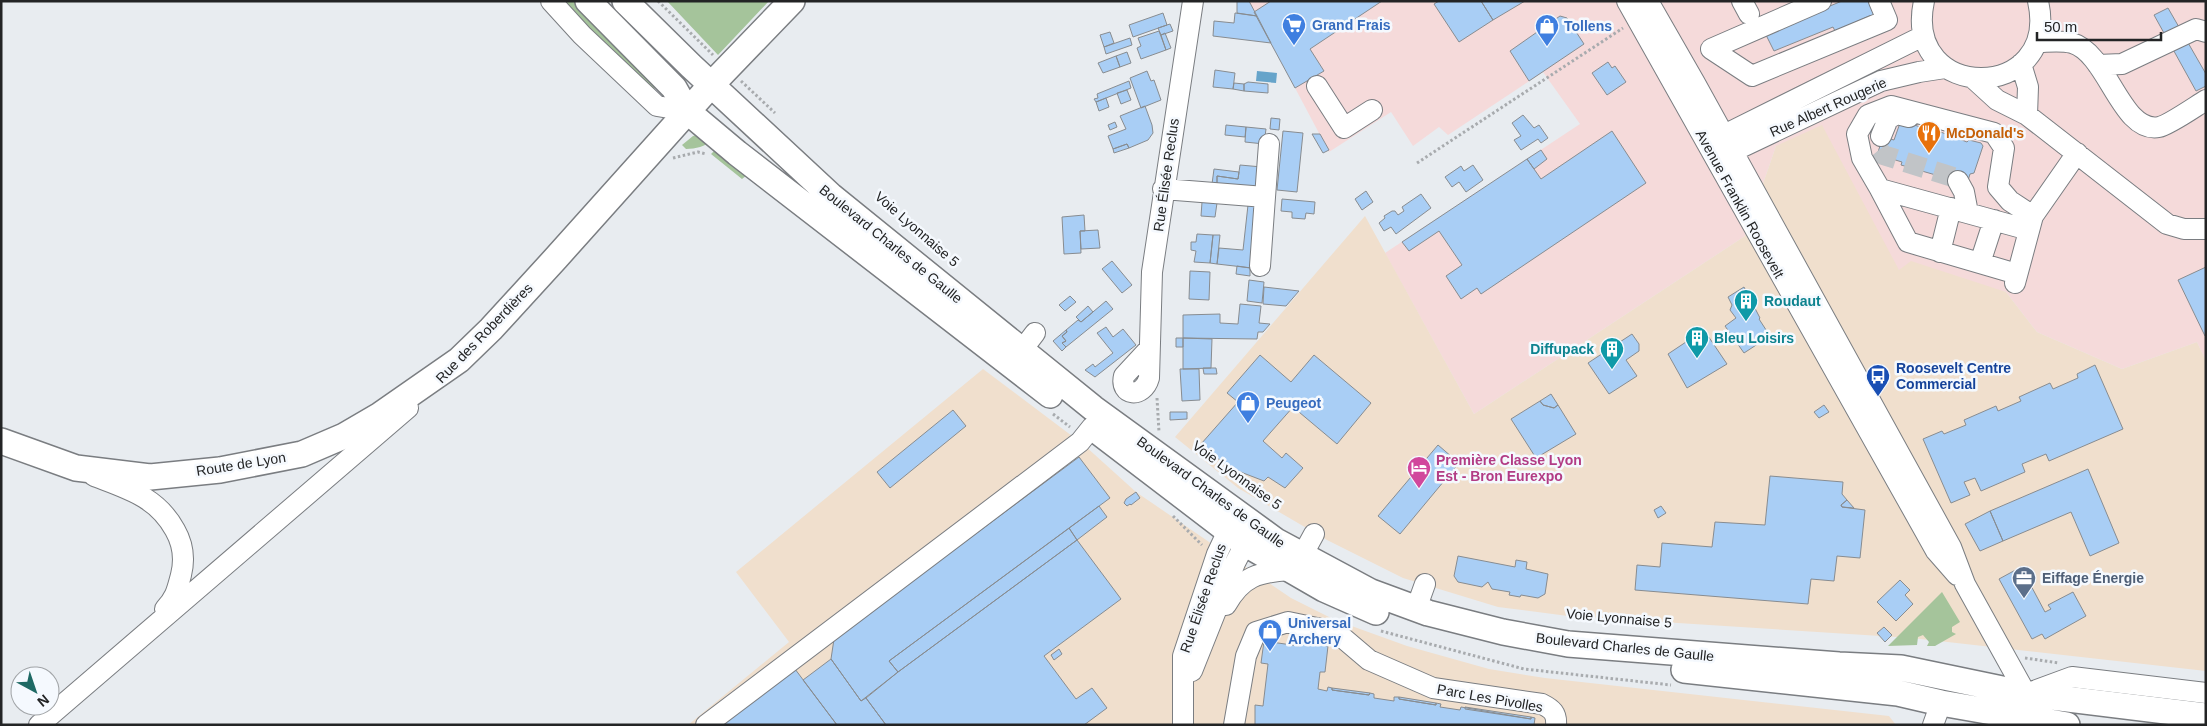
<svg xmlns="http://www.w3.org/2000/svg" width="2207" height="726" viewBox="0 0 2207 726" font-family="Arial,sans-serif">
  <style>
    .commercial { fill: #f5dada }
    .industrial { fill: #f0dfcd }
    .green { fill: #a5c49b }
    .water { fill: #66a4ca }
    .building { fill: #a9cef5; stroke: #888c90 }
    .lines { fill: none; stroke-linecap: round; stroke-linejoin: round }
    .minor-tunnel { stroke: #c1c4c7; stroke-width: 20; stroke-dasharray: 20 10; stroke-linecap: butt }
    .minor-casing { stroke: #7a7d81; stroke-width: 22 }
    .major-casing { stroke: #7a7d81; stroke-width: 28 }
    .path { stroke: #a8abae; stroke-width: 3; stroke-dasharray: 2.5 2.5; stroke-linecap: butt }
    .minor { stroke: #fff; stroke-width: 20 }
    .major { stroke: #fff; stroke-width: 25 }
    .labels { text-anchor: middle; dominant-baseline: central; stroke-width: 5; stroke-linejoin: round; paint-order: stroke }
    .shop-label { font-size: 14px; font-weight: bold; fill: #366cbe; stroke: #f5f9fe; text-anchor: start }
    .street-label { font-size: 14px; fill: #232425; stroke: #f5f9fe }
    .food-label { font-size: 14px; font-weight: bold; fill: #c56008; stroke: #f5f9fe; text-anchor: start }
    .culture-label { font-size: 14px; font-weight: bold; fill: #0d838f; stroke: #f5f9fe; text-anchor: start }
    .transit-label { font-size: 14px; font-weight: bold; fill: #164399; stroke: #f5f9fe; text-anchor: start }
    .hotel-label { font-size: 14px; font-weight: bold; fill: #b23c85; stroke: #f5f9fe; text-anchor: start }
    .service-label { font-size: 14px; font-weight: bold; fill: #4e5e75; stroke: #f5f9fe; text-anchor: start }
  </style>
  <rect width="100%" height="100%" fill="#e8ecf0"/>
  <!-- commercial -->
  <path class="commercial" d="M1249,1H2206V361L2197,342L2122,369L2037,332L2006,292L1899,270L1776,146L1745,236L1474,414L1385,253L1580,124L1543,72L1448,135L1439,127L1413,146L1391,112L1329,152Z"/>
  <!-- industrial -->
  <path class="industrial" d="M1822,125L1899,270L1911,261L2006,292L2037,332L2122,369L2197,342L2206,361V671L1912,638L1568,616L1498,607L1403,578L1327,540L1238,488L1175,437L1365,216L1474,414L1745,236L1776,146Z
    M983,369L1084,445L1136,492L1291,598L1335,620L1407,646L1489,669L1545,678L1889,716L1896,725H688L789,642L736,572Z"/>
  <!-- green -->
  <path class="green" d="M561,1H576L657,86L649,94Z
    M667,1H769L718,55Z
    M700,134L712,141C705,146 696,149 686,149L682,145L693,136Z
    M720,145L747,175L742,179L711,154Z
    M1942,592L1960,622L1952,627V632L1956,634L1935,646H1927L1929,642L1923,635L1918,637L1917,645L1888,646Z"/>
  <!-- water -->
  <path class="water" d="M1257,71L1277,73L1276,83L1256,81Z"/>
  <!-- building -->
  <path class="building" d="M1237,1H1249L1257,16L1237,13Z
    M1271,1H1382L1310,49L1324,71L1295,88L1254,12Z
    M1439,1H1481L1493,20L1459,42L1434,4Z
    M1481,1H1525L1493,20Z
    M1842,1H1868L1874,14L1835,31L1833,27L1774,51L1765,33Z
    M2168,8L2206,74V86L2196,91L2154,15Z
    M1163,13L1167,25L1133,37L1129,25Z
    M1235,13L1257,16L1271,43L1213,36L1214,21L1234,23Z
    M1560,16L1567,18L1584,44L1529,81L1510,51Z
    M1170,24L1173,31L1161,35L1158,28Z
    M1159,31L1166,50L1141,59L1137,48L1141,46L1138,38Z
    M1110,32L1114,43L1104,47L1100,35Z
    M1165,33L1171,48L1166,50L1161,35Z
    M1130,38L1132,45L1106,54L1104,47Z
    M1127,52L1131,63L1120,67L1116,56Z
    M1116,56L1120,67L1103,73L1098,63Z
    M1608,62L1612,68L1615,66L1626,82L1607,95L1592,73Z
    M1215,70L1235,73L1233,89L1213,87Z
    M1147,71L1151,81L1154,80L1161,100L1141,108L1130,78Z
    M1129,81L1131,88L1096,102L1094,99L1098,98L1097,94Z
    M1248,82L1268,84V93L1244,91V84Z
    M1234,83L1244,84V91L1233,89Z
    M1127,90L1131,100L1121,104L1117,93Z
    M1106,98L1109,107L1099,111L1096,102Z
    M1145,106L1152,125L1153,133L1148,140L1129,148L1127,144L1113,149L1108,136L1126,129L1120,116Z
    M1523,115L1534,128L1539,125L1548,138L1541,143L1538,139L1521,150L1514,140L1521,136L1512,123Z
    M1271,118L1280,119L1279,130L1270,129Z
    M1115,122L1117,127L1110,130L1108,125Z
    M1905,122L1936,132L1938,131L1967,142L1969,140L1981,143L1983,146L1974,173L1970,174L1967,184L1901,165L1902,162L1879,155L1878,152L1881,143L1879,136L1894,140L1900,123Z
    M1226,125L1246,127L1245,137L1225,135Z
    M1246,127L1266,129L1264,144L1245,142Z
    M1283,131L1303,133L1297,192L1277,190Z
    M1612,131L1646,183L1481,294L1477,288L1461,299L1446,276L1462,265L1439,231L1409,251L1402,242L1527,159L1541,179Z
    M1312,134H1320L1329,150L1323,153Z
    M1127,144L1129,148L1114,153L1113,149Z
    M1541,150L1547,159L1534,169L1527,159Z
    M1240,165L1262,167L1259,188L1217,185V176L1238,179Z
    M1473,165L1483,180L1466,192L1459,182L1452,187L1445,177L1461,166L1464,171Z
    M1214,169L1239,172L1238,179L1217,176V185L1212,184Z
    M1366,191L1373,202L1362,210L1355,199Z
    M1421,194L1431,208L1396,234L1391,227L1384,231L1379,223L1385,218L1384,216L1392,211H1395L1398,215L1404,211L1402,207Z
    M1282,199L1315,202L1314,214L1306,213L1305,219L1292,218V212L1281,211Z
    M1202,202L1217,203L1215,217L1201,216Z
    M1248,205L1258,206L1252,268L1217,264L1219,248L1243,250Z
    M1084,215L1085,231H1080L1081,253L1064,254L1062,217Z
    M1098,230L1100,248L1081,249L1080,231Z
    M1197,234L1213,235L1210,263L1194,262L1196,251L1191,250V242H1196Z
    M1213,235H1220L1217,264L1210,263Z
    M1112,261L1132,285L1122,293L1102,269Z
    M1237,266L1250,268V276L1236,274Z
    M2206,267V335L2205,336L2178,280Z
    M1190,271L1210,272L1209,300L1189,299Z
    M1249,280L1264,282L1262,303L1247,301Z
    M1264,287L1299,291L1286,306L1263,304Z
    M1744,287L1760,318L1759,319L1770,336L1744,353L1725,326L1736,318L1730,310L1732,305L1728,297Z
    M1070,296L1076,302L1065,311L1059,305Z
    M1106,301L1113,309L1066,347L1062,343L1066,341L1062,336L1067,332L1066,330L1078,320L1081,322Z
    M1240,304L1261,306L1259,323L1270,324L1263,332H1258L1257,339L1183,338V315L1220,314V323L1238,324Z
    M1088,306L1093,312L1081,322L1076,317Z
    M1106,327L1113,337L1123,329L1136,345L1095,377L1085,370L1093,364L1095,367L1113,353L1097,333Z
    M1066,330L1067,332L1062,336L1066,341L1062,343L1066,347L1062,351L1053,341Z
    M1704,330L1727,364L1687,388L1668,354Z
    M1632,334L1639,344V351L1626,360L1637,376L1609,394L1588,363Z
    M1176,338H1183V347H1176Z
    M1183,338L1212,339L1211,368L1183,369Z
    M1260,355L1291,382L1314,355L1371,403L1337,444L1293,407L1263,441L1282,458L1286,453L1303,468L1285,488L1268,477L1264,481L1238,471L1236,474L1201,444L1238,402L1227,393Z
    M2095,365L2123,429L2049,461L2046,454L2022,464L2025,472L1981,491L1975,478L1964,482L1970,495L1951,503L1923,439L1942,431L1944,434L1966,425L1964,420L1996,406L1998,411L2021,401L2019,397L2050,383L2053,389L2078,378L2077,374Z
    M1203,368H1216L1217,374H1204Z
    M1180,369H1199L1200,400L1182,401Z
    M1551,394L1558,405L1554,408L1543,405L1540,401Z
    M1540,401L1543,405L1554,408L1558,405L1576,434L1536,458L1511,419Z
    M1824,405L1829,412L1819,418L1814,412Z
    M953,410L966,426L890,488L877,472Z
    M1170,412H1187V419L1170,420Z
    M1438,445L1459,463L1400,534L1378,516Z
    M1079,457L1110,498L889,661L898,672L861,701L831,659L834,639Z
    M2088,469L2119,543L2090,556L2071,512L2003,541L1990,511Z
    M1770,476L1843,482L1842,494L1847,500L1841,505L1842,507L1865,510L1860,558L1837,556L1834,581L1811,579L1808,604L1635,590L1637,565L1660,567L1662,543L1712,547L1715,522L1765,525Z
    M1136,492L1140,498L1131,505L1130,504L1127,506L1124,503L1126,499Z
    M1847,500L1854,508L1842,507L1841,505Z
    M1099,506L1107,517L1077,540L1069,528Z
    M1661,506L1666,513L1658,518L1654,510Z
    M1990,511L2003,541L1980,551L1965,524Z
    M1069,528L1077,540L898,672L889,661Z
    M1077,540L1121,599L1044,656L1076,699L1092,688L1107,708L1084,725H886L866,698L898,672Z
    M1458,556L1515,567L1516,560L1527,562L1526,569L1548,574L1545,594L1538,598L1521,595L1520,597L1509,595L1510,592L1492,589L1488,582L1482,587L1458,582L1454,576Z
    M2021,567L2045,612L2051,609L2048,605L2073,592L2086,616L2045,639L2042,634L2032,639L1999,579Z
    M1900,580L1910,590L1905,595L1913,604L1896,621L1877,602Z
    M1884,627L1892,635L1885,642L1877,633Z
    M1264,641L1299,646L1300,642L1328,646L1325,672H1320L1318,689L1327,691L1328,687L1332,688V690L1369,695L1370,693L1374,694V698L1394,701V697H1399V699L1436,705V703L1441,704L1440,707L1460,710L1461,707L1531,719V717L1535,718L1534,725H1255V705L1263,706L1268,664L1261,663Z
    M1059,649L1062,654L1054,660L1051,655Z
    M831,659L861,701L866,698L886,725H837L803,680Z
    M795,669L837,725H718Z
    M1332,688L1370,693L1369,695L1332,690Z
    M1399,697L1436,703V705L1399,699Z
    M1465,707L1531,717V719L1465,709Z"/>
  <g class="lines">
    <!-- minor-tunnel -->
    <path class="minor-tunnel" d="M1879,150L1883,155L1956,178L1958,181"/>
    <!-- minor casing -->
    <g class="minor-casing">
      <path id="minor" d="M551,1L582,35L657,106L687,111
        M1627,1L1936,551L1957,575
        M1648,1L1695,83L1951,547L1965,584L2031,703
        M1742,1L1749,14
        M1821,1L1711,49L1752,76L1887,20L1879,1
        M1924,1C1902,104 2061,103 2038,1
        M2037,42C2047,42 2062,40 2072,43C2108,53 2121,134 2159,127C2169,125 2196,106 2206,100
        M2021,64L2028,87L2027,115
        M2098,65L2122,64L2196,29L2206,32
        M1974,79L1997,100L2027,115L2167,224L2184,229H2206
        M1317,86L1344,128L1372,110
        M1881,136L1888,119L1897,114L1909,117
        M1712,141L1923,36
        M1721,157L1881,81L1919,72L1945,68
        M1958,181L1964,192L1968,213
        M1163,189L1265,197L1260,266
        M1880,189L1908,242L2017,274
        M1265,197L1269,144
        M2029,230L1880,189L1862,158L1857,134L1868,115L1891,106L1994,133L2004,148L1998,187L2010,201L2033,216
        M1940,252L1951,208
        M1980,263L1994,220
        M2015,283L2033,216L2077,153
        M1149,349L1124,376C1119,396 1143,399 1149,378L1152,272L1193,1
        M1022,350L1035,333
        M94,476C128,489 157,497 175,530C183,544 185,559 181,575C177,590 176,597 165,609
        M1302,556L1314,534
        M1226,605C1242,576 1259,572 1290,570
        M1416,609L1425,584
        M1192,671L1235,563L1252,530
        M2026,694L2072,677L2206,693
        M39,725L408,408
        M706,725L1080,442L1092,427
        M1183,725V656L1217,554L1234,518
        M1234,725L1246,656L1256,632L1288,622L1336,632L1369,660L1433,688L1542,704C1552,709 1557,713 1556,725
        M1933,725L1941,703"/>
    </g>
    <!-- major casing -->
    <g class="major-casing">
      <path id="major" d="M588,1L674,88L687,111L737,153L1050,395
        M625,1L691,66L831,196L1093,408L1276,541L1371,592L1428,613L1503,632L1568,644L1839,665L1901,668L2026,694L2206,716
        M1100,433L1244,543L1324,589L1376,612
        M1,441L76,468L150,477L220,470L302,454L344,436L380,415L459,360L491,329L556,258L712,84L792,1
        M1684,670L1898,693L1941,703L2067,725"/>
    </g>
    <!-- path -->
    <path class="path" d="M658,1L713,55
      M741,81L775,113
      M673,158L698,152L706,154
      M1417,163L1623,28
      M1157,398L1159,432
      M1053,414L1070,427
      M1173,516L1202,545
      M1381,631L1524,669L1671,685
      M2025,658L2059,663"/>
    <!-- minor -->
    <use href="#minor" class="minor"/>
    <!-- major -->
    <use href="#major" class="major"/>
  </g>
  <!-- icons -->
  <defs>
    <g id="supermarket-pin" transform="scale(1.25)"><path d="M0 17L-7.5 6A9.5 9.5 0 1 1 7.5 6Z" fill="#3f7fe0" stroke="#f5f9fe"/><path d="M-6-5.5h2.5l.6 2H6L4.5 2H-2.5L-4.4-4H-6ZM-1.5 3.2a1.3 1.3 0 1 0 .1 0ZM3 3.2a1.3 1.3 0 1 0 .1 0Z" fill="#fff"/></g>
    <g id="shop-pin" transform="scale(1.25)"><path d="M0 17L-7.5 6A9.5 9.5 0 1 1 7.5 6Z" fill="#3f7fe0" stroke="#f5f9fe"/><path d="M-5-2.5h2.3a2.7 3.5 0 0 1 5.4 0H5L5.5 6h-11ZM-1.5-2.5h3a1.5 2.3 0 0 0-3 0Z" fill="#fff"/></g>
    <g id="restaurant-pin" transform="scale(1.25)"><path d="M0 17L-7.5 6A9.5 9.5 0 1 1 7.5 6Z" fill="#e8710a" stroke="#f5f9fe"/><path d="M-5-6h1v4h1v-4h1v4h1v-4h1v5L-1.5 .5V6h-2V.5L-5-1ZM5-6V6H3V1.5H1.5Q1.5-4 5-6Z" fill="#fff"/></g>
    <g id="building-pin" transform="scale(1.25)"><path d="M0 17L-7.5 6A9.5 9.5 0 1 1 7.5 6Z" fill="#0f9aa8" stroke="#f5f9fe"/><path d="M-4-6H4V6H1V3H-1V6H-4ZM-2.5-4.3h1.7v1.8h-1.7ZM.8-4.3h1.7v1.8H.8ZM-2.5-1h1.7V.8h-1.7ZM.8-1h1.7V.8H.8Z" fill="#fff"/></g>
    <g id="bus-pin" transform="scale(1.25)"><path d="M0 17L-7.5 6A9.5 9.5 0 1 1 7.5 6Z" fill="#1a4fb4" stroke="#f5f9fe"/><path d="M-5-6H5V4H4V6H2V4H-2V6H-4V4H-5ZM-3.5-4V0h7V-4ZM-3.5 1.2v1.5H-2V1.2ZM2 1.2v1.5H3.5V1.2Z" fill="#fff"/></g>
    <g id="hotel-pin" transform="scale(1.25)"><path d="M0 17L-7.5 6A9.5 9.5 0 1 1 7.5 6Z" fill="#d1479c" stroke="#f5f9fe"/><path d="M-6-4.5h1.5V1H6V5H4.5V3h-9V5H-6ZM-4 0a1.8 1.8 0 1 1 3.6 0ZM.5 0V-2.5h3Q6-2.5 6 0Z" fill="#fff"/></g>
    <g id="office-pin" transform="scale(1.25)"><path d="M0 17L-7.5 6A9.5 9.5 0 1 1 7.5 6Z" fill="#5c6f8a" stroke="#f5f9fe"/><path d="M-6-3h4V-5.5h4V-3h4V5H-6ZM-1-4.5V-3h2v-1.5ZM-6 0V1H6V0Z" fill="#fff"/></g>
  </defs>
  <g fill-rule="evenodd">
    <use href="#supermarket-pin" x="1294" y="25"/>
    <use href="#shop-pin" x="1547" y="26"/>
    <use href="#restaurant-pin" x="1929" y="133"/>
    <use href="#building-pin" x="1746" y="301"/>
    <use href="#building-pin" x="1697" y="338"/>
    <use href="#building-pin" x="1612" y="349"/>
    <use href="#bus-pin" x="1878" y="376"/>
    <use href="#shop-pin" x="1248" y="403"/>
    <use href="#hotel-pin" x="1419" y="468"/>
    <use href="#office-pin" x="2024" y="578"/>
    <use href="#shop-pin" x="1270" y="631"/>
  </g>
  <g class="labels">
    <!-- shop labels -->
    <g class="shop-label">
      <text x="1312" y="25">Grand Frais</text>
      <text x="1564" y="26">Tollens</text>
      <text x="1266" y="403">Peugeot</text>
      <text x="1288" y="623">Universal<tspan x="1288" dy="16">Archery</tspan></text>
    </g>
    <!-- street labels -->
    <g class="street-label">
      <text transform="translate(1828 107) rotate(-24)">Rue Albert Rougerie</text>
      <text transform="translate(1166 175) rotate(-82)">Rue Élisée Reclus</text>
      <text transform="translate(1740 204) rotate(61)">Avenue Franklin Roosevelt</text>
      <text transform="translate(917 229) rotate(41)">Voie Lyonnaise 5</text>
      <text transform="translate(891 244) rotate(39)">Boulevard Charles de Gaulle</text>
      <text transform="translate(484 333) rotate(-46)">Rue des Roberdières</text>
      <text transform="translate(241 464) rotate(-9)">Route de Lyon</text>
      <text transform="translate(1237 475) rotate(36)">Voie Lyonnaise 5</text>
      <text transform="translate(1211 492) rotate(36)">Boulevard Charles de Gaulle</text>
      <text transform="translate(1203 598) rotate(-71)">Rue Élisée Reclus</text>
      <text transform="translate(1619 618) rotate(5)">Voie Lyonnaise 5</text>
      <text transform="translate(1625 647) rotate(6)">Boulevard Charles de Gaulle</text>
      <text transform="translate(1490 698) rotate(10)">Parc Les Pivolles</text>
    </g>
    <!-- food labels -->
    <g class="food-label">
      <text x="1946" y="133">McDonald's</text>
    </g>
    <!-- culture labels -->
    <g class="culture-label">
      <text x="1764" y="301">Roudaut</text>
      <text x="1714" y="338">Bleu Loisirs</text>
      <text x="1594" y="349" text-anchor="end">Diffupack</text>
    </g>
    <!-- transit labels -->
    <g class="transit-label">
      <text x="1896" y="368">Roosevelt Centre<tspan x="1896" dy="16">Commercial</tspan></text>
    </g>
    <!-- hotel labels -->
    <g class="hotel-label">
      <text x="1436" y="460">Première Classe Lyon<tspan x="1436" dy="16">Est - Bron Eurexpo</tspan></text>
    </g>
    <!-- service labels -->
    <g class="service-label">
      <text x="2042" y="578">Eiffage Énergie</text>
    </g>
  </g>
  <!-- border -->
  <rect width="2207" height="726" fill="none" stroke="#232425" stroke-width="5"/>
  <!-- north arrow -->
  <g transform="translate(35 691) rotate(140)"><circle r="24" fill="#f5f9fe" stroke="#a1a4a7"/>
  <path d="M0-4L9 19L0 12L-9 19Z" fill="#1e6964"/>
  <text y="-8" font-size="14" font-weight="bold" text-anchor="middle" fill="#232425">N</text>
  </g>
  <!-- scale -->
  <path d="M2037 32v8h124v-8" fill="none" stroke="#232425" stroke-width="2.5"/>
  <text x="2044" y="32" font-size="15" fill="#232425" stroke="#f5f9fe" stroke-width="4" paint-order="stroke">50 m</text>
</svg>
